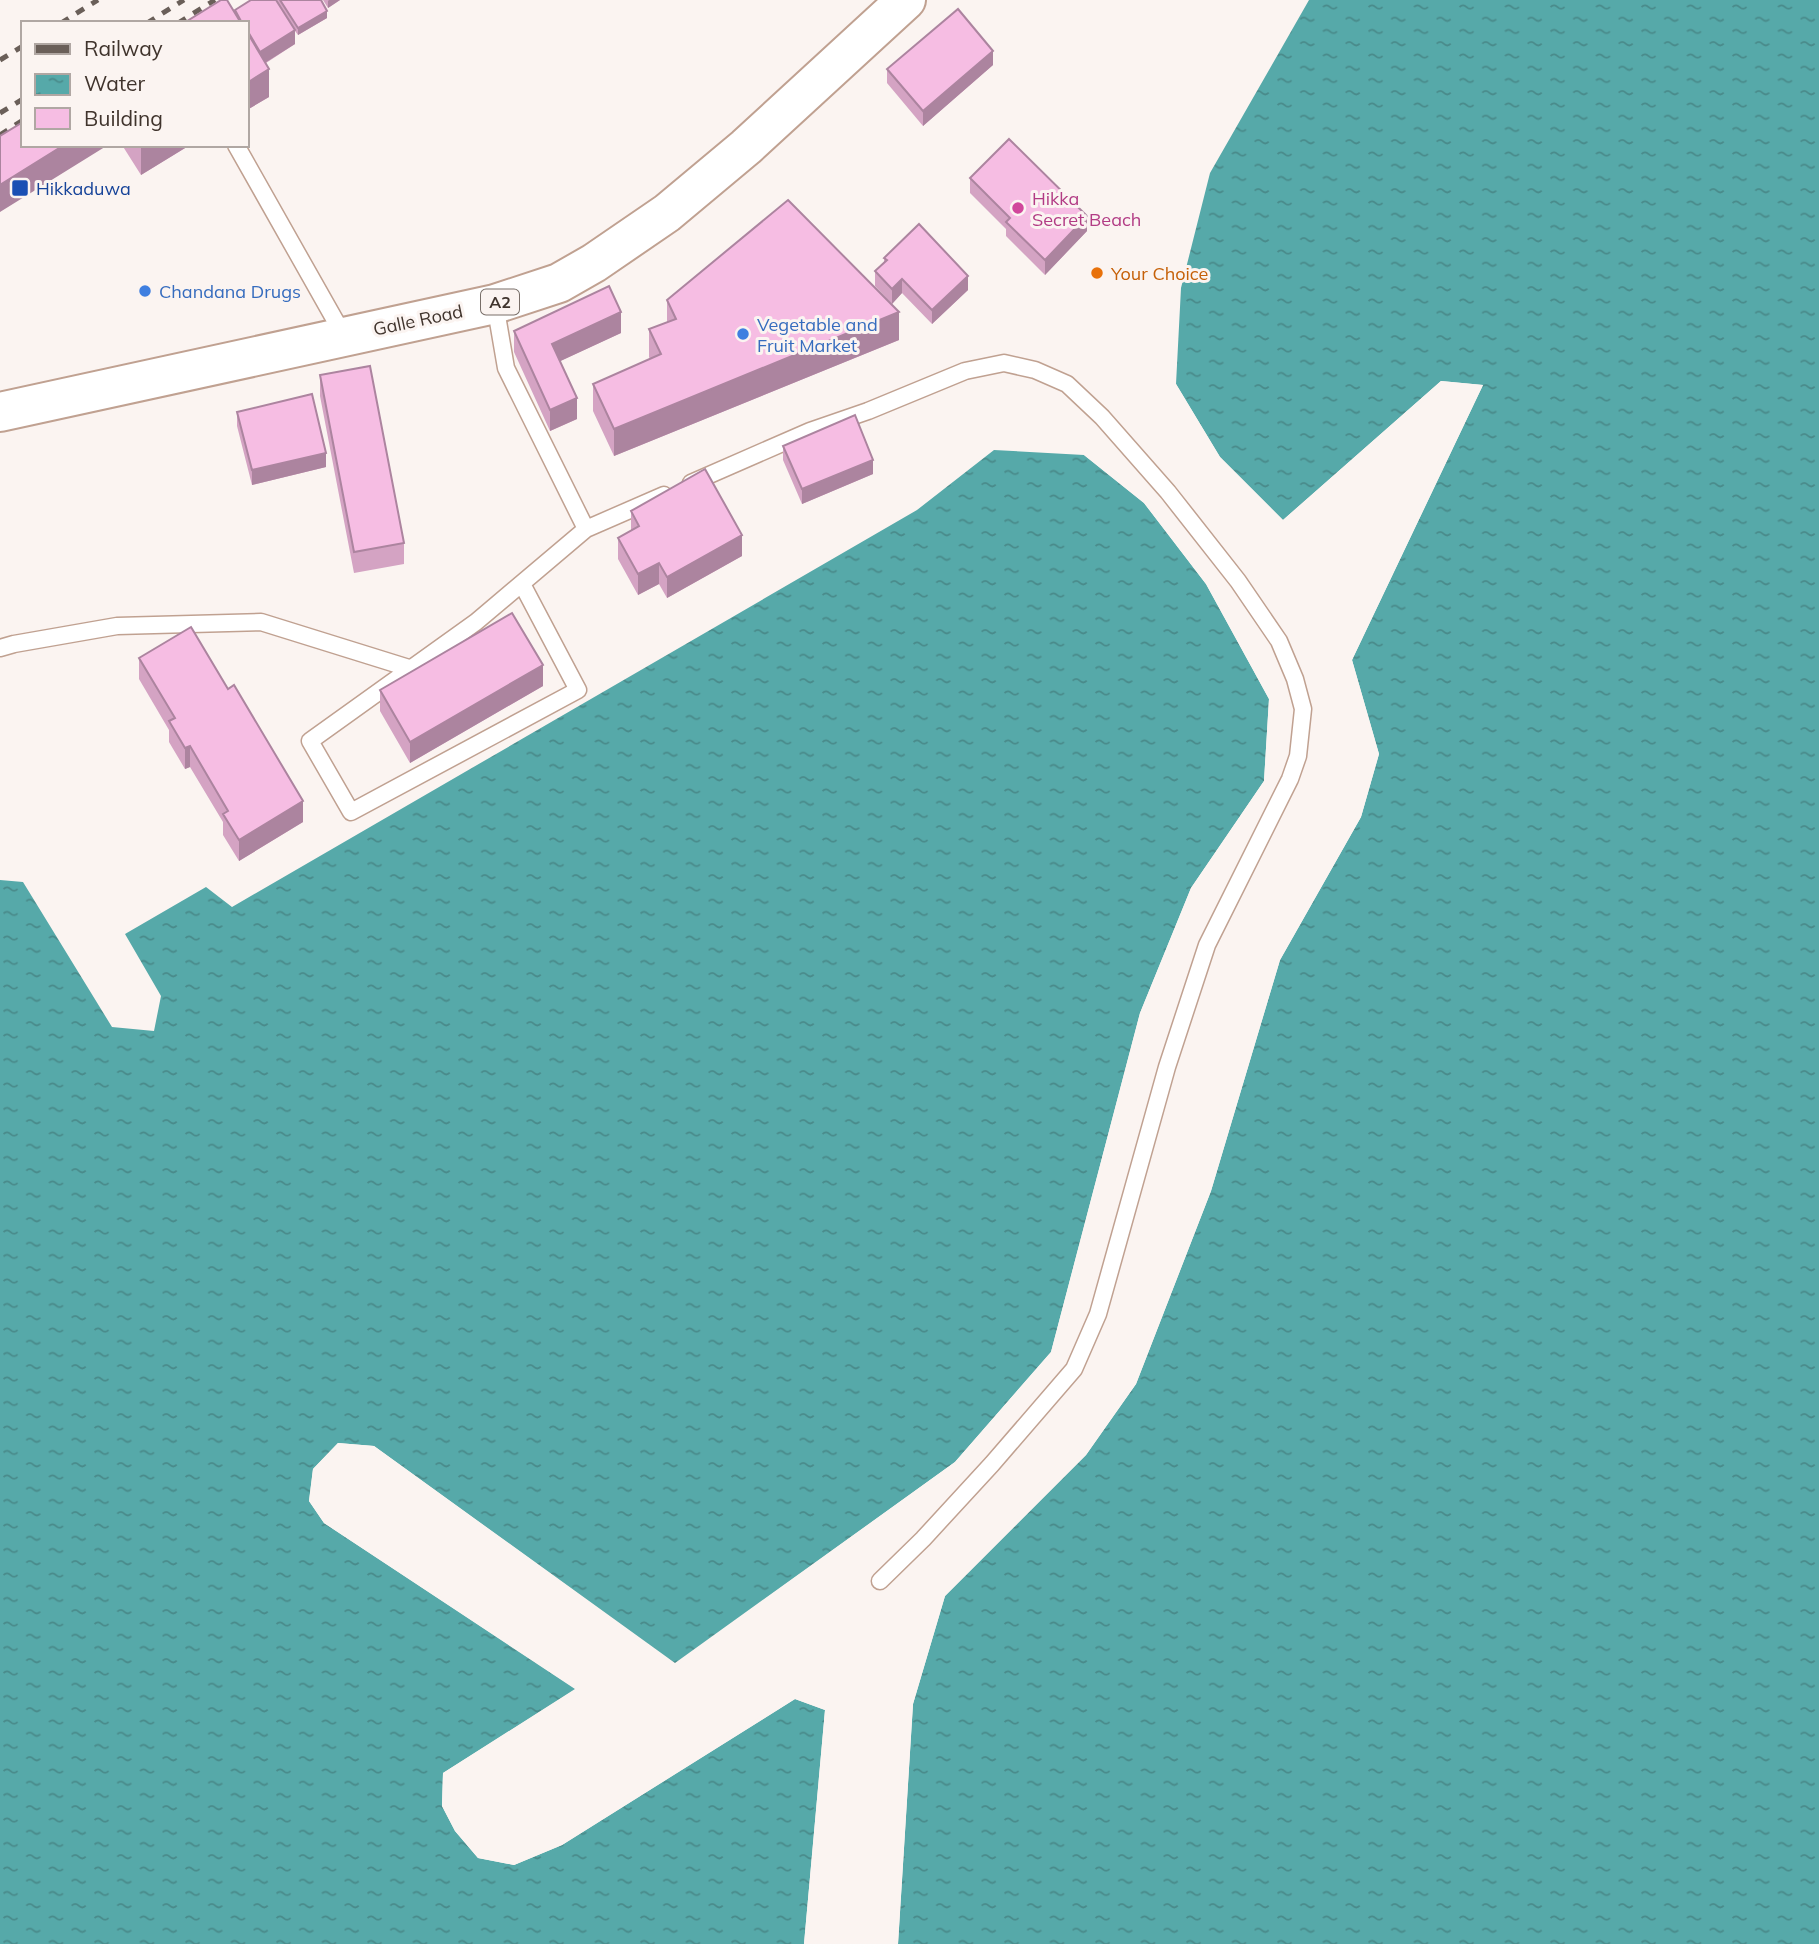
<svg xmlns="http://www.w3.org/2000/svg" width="1819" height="1944" viewBox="0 0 1819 1944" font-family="Mulish,sans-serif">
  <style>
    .water { fill: url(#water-ripples) }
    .pier { fill: #fbf4f1 }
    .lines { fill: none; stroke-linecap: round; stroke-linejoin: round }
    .lane-casing { stroke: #c0a191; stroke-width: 19 }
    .highway-casing { stroke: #c0a191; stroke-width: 42 }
    .lane { stroke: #fff; stroke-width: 16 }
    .highway { stroke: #fff; stroke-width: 38 }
    .rail { stroke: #6a5f59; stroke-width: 5; stroke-dasharray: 9 9; stroke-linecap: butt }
    .wall { fill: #d4a3c3 }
    .shaded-wall { fill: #ac849f }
    .building { fill: #f6bde3; stroke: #ac849f; stroke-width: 2 }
    .transit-dot { fill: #1a4fb4; stroke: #fbf4f1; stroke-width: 2.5 }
    .hotel-dot { fill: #d1479c; stroke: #fbf4f1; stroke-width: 2.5 }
    .food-dot { fill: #e8710a; stroke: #fbf4f1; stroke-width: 2.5 }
    .shop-dot { fill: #3f7fe0; stroke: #fbf4f1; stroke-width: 2.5 }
    .labels { text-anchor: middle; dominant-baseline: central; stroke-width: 6; stroke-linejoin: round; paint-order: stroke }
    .shield { fill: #fbf4f1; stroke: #786e68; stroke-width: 2 }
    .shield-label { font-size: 16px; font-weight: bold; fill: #40342d }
    .transit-label { font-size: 18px; fill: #164399; stroke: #fbf4f1; text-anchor: start }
    .hotel-label { font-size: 18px; fill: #b23c85; stroke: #fbf4f1; text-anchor: start }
    .food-label { font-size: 18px; fill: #c56008; stroke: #fbf4f1; text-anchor: start }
    .shop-label { font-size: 18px; fill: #366cbe; stroke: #fbf4f1; text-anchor: start }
    .street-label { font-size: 18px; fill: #40342d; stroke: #fbf4f1 }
  </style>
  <defs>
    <pattern id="water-ripples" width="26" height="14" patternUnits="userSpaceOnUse" patternTransform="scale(1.75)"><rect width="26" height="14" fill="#56a9a9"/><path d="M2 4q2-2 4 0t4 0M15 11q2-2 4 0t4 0" fill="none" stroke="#498a8a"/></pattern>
  </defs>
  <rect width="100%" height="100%" fill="#fbf4f1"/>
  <!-- water -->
  <path class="water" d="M1309,0H1819V1944H898L913,1704L945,1596L1086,1455L1136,1384L1211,1191L1280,960L1361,817L1379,754L1352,660L1483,385L1441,381L1283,520L1220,457L1176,384L1181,288L1210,173Z
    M994,450L1084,455L1144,503L1206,584L1269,699L1264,781L1191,888L1140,1013L1051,1352L955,1462L675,1664L374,1446L338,1443L313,1469L309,1501L324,1523L576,1689L443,1773L442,1806L455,1831L478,1858L514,1865L562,1845L795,1699L825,1710L804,1944H0V880L23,882L112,1027L154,1031L161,996L125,934L206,887L232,907L917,510Z"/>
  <!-- pier -->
  <path class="pier" d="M1441,381L1483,385L1352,660L1379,754L1361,817L1280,960L1211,1191L1136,1384L1086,1455L945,1596L913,1704L898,1944H894L910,1704L942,1594L1084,1452L1133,1382L1208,1189L1277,958L1357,816L1376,754L1349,659L1478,388L1442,385L1284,524L1217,459L1173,386L1176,384L1220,457L1283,520Z
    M1086,452L1146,501L1208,581L1272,699L1267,783L1194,889L1144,1014L1054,1354L958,1465L676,1667L373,1449L340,1447L316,1471L312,1500L327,1521L579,1688L578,1692L447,1775L445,1805L458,1829L480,1855L514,1861L561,1842L793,1696L827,1707L807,1944H804L825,1710L795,1699L562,1845L514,1865L478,1858L455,1831L442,1806L443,1773L575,1689L324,1523L309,1501L313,1469L338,1443L374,1446L675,1663L955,1462L1051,1352L1140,1013L1191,888L1264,781L1269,699L1206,584L1144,503L1084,455Z"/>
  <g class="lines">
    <!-- lane casing -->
    <g class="lane-casing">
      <path id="lane" d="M236,145L344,336
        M495,304L506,368L586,529L664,495
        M691,483L810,431L868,411L965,371L1004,363L1035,370L1067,384L1102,417L1168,492L1238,581L1279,641L1295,679L1303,709L1298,756L1290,779L1207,945L1167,1067L1098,1314L1074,1369L992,1464L923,1539L880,1581
        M522,584L578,690L351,812L310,741L476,622L586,529
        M0,648L14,644L117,626L261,622L412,669"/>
    </g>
    <!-- highway casing -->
    <g class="highway-casing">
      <path id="highway" d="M0,412L495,304L559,283L594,263L667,213L746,147L906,0"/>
    </g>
    <!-- lane -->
    <use href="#lane" class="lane"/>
    <!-- highway -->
    <use href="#highway" class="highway"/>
    <!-- rail -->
    <path class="rail" d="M61,23L98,0
      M147,23L184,0
      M178,23L215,0
      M0,60L23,46
      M0,113L23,99
      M0,135L23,120"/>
  </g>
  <!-- wall -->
  <path class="wall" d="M251,0H321L327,18L298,35L295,31V44L266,63L269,97L247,110V23H184L235,13V10Z
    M323,0H340L328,8Z
    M993,65L923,126L887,83V69Z
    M122,145H190L141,175Z
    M970,178L1087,231L1045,275L1006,236V229L970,193Z
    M884,258L968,290L932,324L902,293L892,304L875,286V271L884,262Z
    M667,300L899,340L614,456L593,411V384L650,359L649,357V329L667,322Z
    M514,331L621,333L560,361L577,419L550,431L514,352Z
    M320,375L404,543V564L354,573L320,396Z
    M237,412L326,467L252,485L237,426Z
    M783,446L873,474L802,504L783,460Z
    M631,511L742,556L667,598L659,584L638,595L618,559V538L631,531Z
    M139,658L303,822L239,861L223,835V822L190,767L185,769L169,742V730L139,679Z
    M543,686L410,763L380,711V690Z"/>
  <!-- shaded-wall -->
  <path class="shaded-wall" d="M329,0H340L328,8V1Z
    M327,11V18L298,35V28Z
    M295,30V44L260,66V52Z
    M993,51V65L923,126V111Z
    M269,69V97L247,110V83Z
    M64,145H108L0,212V185Z
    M145,145H190L141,175V148Z
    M1087,216V231L1045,275V260Z
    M968,276V290L932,324V310Z
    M902,279V293L892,304V289Z
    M621,312V333L552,365V344Z
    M899,312V340L614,456V429Z
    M577,398V419L550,431V410Z
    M326,453V467L252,485V470Z
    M873,460V474L802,504V489Z
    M742,535V556L667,598V577Z
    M659,563V584L638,595V574Z
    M543,665V686L410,763V742Z
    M190,746V767L185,769V748Z
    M303,801V822L239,861V840Z"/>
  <!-- building -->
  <path class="building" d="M221,0H227L241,23H184Z
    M251,0H276L295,30L260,52L247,30V23H242L235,10Z
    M280,0H321L327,11L298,28Z
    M958,9L993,51L923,111L887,69Z
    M247,32L269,69L247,83Z
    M23,122V145H64L0,185V136Z
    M1009,139L1087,216L1045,260L1006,222L1010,218L970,178Z
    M788,200L899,312L614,429L593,384L661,354L649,329L676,319L667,300Z
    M919,224L968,276L932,310L902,279L892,289L875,271L887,260L884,258Z
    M609,286L621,312L552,344L577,398L550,410L514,331Z
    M370,366L404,543L354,552L320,375Z
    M312,394L326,453L252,470L237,412Z
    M855,415L873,460L802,489L783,446Z
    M705,469L742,535L667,577L659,563L638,574L618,538L639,526L631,511Z
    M512,613L543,665L410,742L380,690Z
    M191,627L228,689L234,685L303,801L239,840L223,814L228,811L190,746L185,748L169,721L175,718L139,658Z"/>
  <!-- markers -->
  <rect class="transit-dot" x="11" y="179" width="18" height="18" rx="3.5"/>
  <circle class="hotel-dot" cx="1018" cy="208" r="7"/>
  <circle class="food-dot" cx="1097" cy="273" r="7"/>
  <g class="shop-dot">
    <circle cx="145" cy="291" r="7"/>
    <circle cx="743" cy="334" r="7"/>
  </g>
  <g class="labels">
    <!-- shield labels -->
    <rect class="shield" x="481" y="289.5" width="38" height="25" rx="5"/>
    <g class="shield-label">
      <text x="500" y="302">A2</text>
    </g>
    <!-- transit labels -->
    <g class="transit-label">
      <text x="36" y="188">Hikkaduwa</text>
    </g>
    <!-- hotel labels -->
    <g class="hotel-label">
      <text x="1032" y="198">Hikka<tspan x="1032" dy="21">Secret Beach</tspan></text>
    </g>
    <!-- food labels -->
    <g class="food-label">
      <text x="1111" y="273">Your Choice</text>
    </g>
    <!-- shop labels -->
    <g class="shop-label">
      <text x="159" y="291">Chandana Drugs</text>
      <text x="757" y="324">Vegetable and<tspan x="757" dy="21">Fruit Market</tspan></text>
    </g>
    <!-- street labels -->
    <g class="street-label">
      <text transform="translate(418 320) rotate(-12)">Galle Road</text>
    </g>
  </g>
  <!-- legend -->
  <rect x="21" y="21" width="228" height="126" fill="#fbf4f1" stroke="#b0a7a3" stroke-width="2"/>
  <rect x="35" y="44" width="35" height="10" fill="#6a5f59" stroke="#b0a7a3" stroke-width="2"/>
  <text x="84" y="56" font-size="21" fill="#40342d">Railway</text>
  <rect x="35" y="74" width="35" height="21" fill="url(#water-ripples)" stroke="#b0a7a3" stroke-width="2"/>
  <text x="84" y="91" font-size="21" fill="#40342d">Water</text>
  <rect x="35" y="108" width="35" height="21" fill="#f6bde3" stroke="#b0a7a3" stroke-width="2"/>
  <text x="84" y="126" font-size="21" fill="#40342d">Building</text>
</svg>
